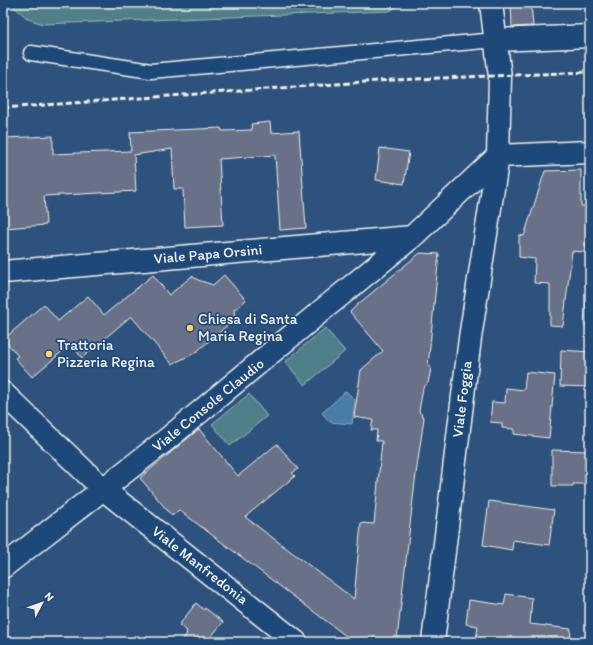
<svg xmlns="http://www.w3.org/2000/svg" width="593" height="645" viewBox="0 0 593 645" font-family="Itim,sans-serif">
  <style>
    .green { fill: #50808a; stroke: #a2b8b9 }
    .water { fill: #4a7ca8; stroke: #8eabc2 }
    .building { fill: #677188; stroke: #f4f1e8 }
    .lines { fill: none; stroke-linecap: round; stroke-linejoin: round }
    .lane-casing { stroke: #f4f1e8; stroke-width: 17 }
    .street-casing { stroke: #f4f1e8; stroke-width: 25 }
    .lane { stroke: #1f4a7a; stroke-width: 14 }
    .street { stroke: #1f4a7a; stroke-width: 22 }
    .rail { stroke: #f4f1e8; stroke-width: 3; stroke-dasharray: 6 3; stroke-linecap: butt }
    .poi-dot { fill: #ffd166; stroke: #1f4a7a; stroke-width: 1.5 }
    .labels { text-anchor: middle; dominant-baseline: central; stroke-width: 3.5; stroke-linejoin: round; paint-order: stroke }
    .street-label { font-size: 15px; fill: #f4f1e8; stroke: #1f4a7a }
    .poi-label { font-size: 15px; fill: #f4f1e8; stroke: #1f4a7a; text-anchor: start }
  </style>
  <rect width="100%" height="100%" fill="#2d527d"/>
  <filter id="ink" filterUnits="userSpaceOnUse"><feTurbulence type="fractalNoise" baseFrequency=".025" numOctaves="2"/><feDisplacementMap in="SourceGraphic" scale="8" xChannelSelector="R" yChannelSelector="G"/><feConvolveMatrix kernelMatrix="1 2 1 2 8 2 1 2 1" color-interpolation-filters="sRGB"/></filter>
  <g filter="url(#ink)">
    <!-- green -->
    <path class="green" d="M10,3H39L44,6L124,3H402L390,11L43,24L28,19L14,7Z
      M325,328L345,351L305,385L285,362Z
      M249,394L267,416L230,446L212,424Z"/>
    <!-- water -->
    <path class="water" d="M587,289L590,290V326L584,325Z
      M346,391L355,400L352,424L330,422L322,413Z"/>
    <!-- building -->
    <path class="building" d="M511,3H531L533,26L512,27Z
      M270,122L271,133L299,131L306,228L280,230L275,155L219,159L223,225L185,227L183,189H174L172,149L134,155L136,191L44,196L46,225L3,228V138L53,136V154L131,151L130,132L221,128L222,131L252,130L251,124Z
      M380,148L409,152L404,184L376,180Z
      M581,170V206H590V215L585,252L572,251L563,326L550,325V284L534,283L535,259L519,257V235L524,236L545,171Z
      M420,253L439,254L428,366L431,368L428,383L423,388L419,411L424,418L415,481L397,639L388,642H354L179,510L172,516L140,478L199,429L238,476L277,444L298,469L292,473L295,476L245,517L354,599L361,523L374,524L382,441H376L377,430H371L373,420L354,417L361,370L383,351L350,312L357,305Z
      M153,275L169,295L192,276L198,280L213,285L224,275L246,300L234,310L235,319L195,353L172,364L131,316L82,358L71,344L32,377L15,358L18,356L4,339L44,304L58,321L88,296L104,315Z
      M561,350L590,352V387L560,386Z
      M526,372L555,375L549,438L514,434V429L502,428V423L490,422L492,402L505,403L506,388L524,390Z
      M552,450L590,451V484H573V486H552Z
      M489,501L554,510L549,545L513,540L512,550L483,545Z
      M506,594L532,598L530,624L571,629L570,642H489L476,640L478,626L466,624L469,600L504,605Z
      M196,603L204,610L205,608L223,622L207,642H180L187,634L186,633L187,631L179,625Z"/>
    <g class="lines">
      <!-- lane casing -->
      <g class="lane-casing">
        <path id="lane" d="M31,53L151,71L496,40"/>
      </g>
      <!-- street casing -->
      <g class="street-casing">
        <path id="street" d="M496,40L590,36
          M498,156L590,152
          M3,272L412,237
          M3,393L103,489L296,642
          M3,567L166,440L326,307L412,237L498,156
          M433,642L470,338L498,156L500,77L491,3"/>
      </g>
      <!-- lane -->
      <use href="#lane" class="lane"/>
      <!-- street -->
      <use href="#street" class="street"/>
      <!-- rail -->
      <path class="rail" d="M3,108L392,80L590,72"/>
    </g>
  </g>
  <!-- markers -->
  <g class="poi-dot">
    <circle cx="190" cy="328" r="4"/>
    <circle cx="49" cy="354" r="4"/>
  </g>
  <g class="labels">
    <!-- street labels -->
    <g class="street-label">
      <text transform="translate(208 254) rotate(-5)">Viale Papa Orsini</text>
      <text transform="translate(462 399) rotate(-83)">Viale Foggia</text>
      <text transform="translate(208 405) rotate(-39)">Viale Console Claudio</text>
      <text transform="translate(200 565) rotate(38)">Viale Manfredonia</text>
    </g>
    <!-- poi labels -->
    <g class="poi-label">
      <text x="198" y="319">Chiesa di Santa<tspan x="198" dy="17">Maria Regina</tspan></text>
      <text x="57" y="345">Trattoria<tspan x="57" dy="17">Pizzeria Regina</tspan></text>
    </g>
  </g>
  <!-- margin -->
  <rect width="593" height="645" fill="none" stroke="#1f4a7a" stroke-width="16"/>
  <rect x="8" y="8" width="577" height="629" fill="none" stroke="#f4f1e8" stroke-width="1.5" filter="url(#ink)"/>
  <!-- north arrow -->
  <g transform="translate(42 603) rotate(49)" stroke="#1f4a7a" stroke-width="3" paint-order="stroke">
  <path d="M0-3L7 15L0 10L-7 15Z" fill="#f4f1e8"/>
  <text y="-6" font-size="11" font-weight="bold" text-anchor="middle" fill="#f4f1e8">N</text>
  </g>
</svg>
